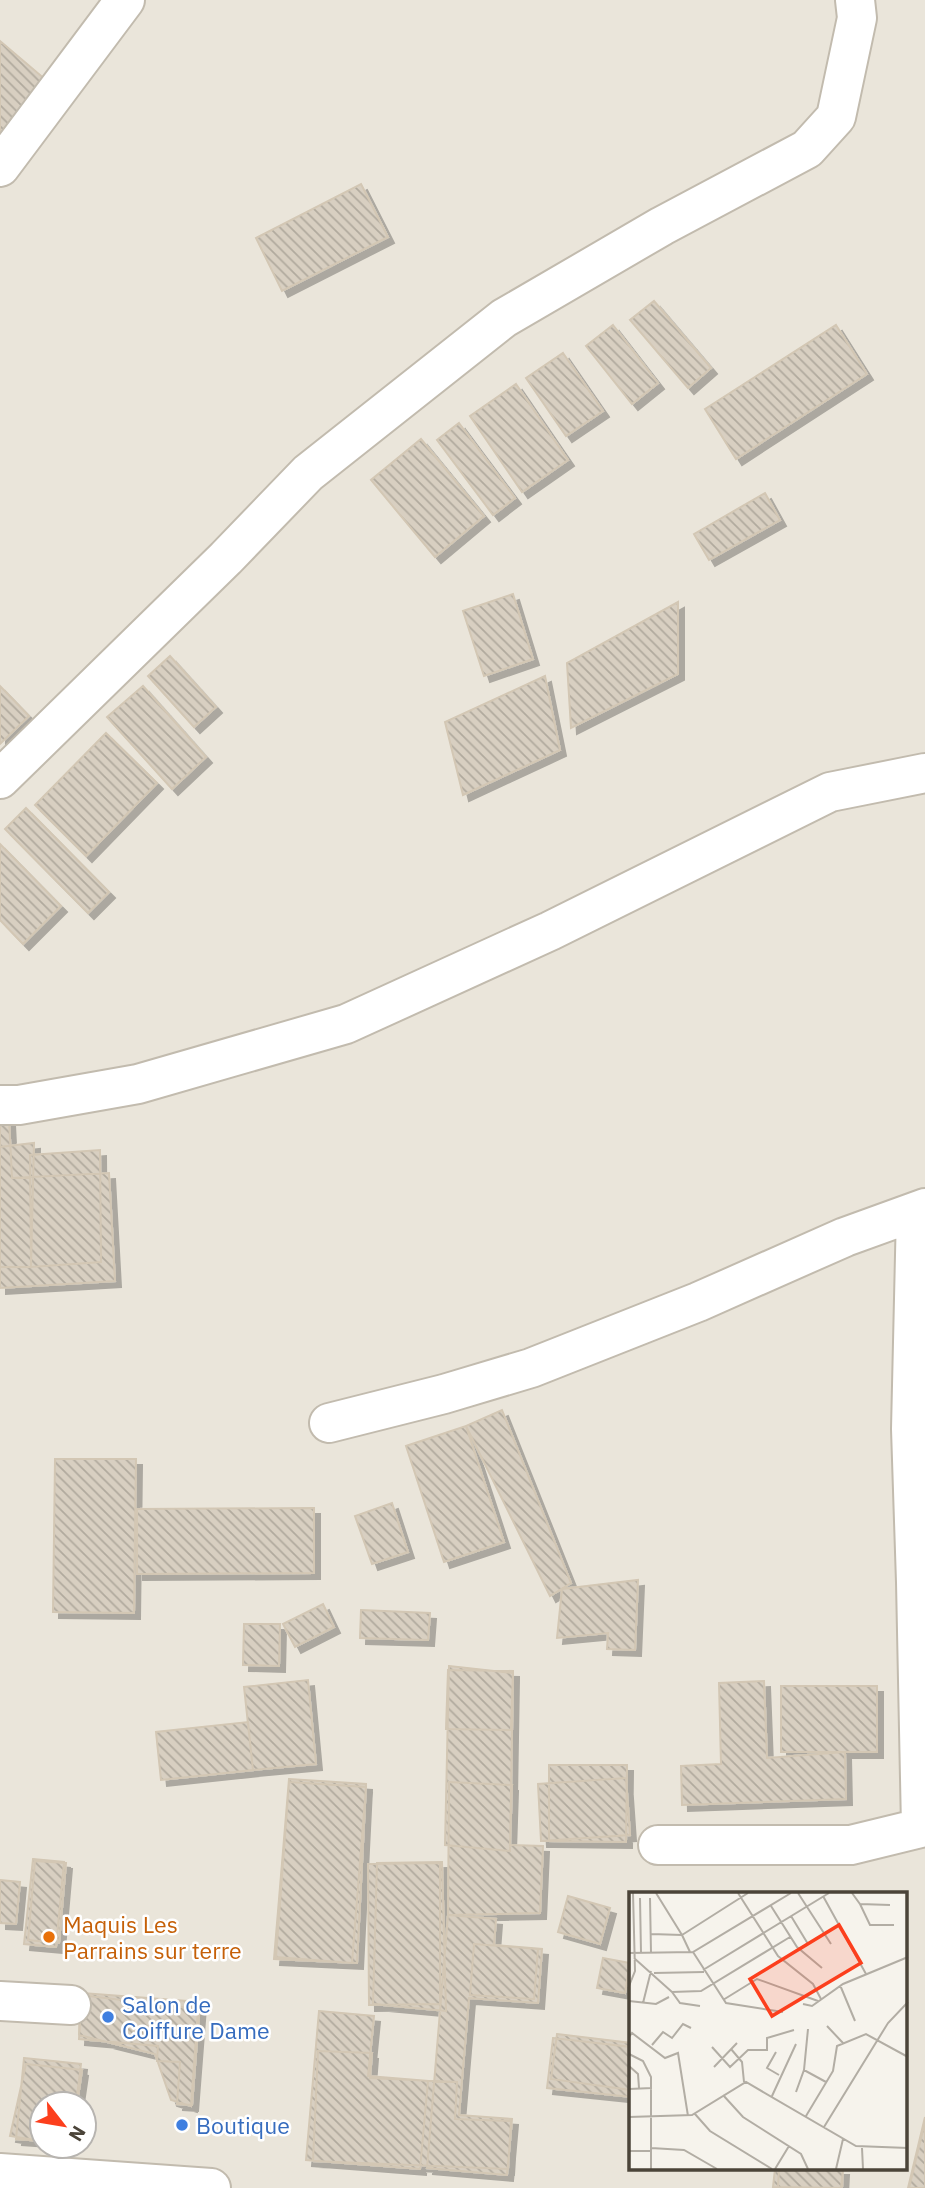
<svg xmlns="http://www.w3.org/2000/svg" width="925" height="2188" viewBox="0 0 925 2188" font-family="'IBM Plex Sans',sans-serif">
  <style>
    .residential { fill: #eae5da; fill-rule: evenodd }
    .building { fill: url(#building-back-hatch); stroke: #d3c7b4; stroke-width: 2; filter: url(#shadow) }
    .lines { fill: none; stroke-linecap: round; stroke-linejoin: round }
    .minor-casing { stroke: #c2bbae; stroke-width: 42 }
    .minor { stroke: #fff; stroke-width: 38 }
    .food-dot { fill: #e8710a; stroke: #fff; stroke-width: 2.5 }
    .shop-dot { fill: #3f7fe0; stroke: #fff; stroke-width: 2.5 }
    .labels { text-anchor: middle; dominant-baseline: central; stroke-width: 5; stroke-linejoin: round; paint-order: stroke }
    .food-label { font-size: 23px; fill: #c56008; stroke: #fff; text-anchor: start }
    .shop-label { font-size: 23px; fill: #366cbe; stroke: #fff; text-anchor: start }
    .inset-road { fill: none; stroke: #b2ada4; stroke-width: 2 }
    .view { fill: #fc3f1d; fill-opacity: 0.15; stroke: #fc3f1d; stroke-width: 3.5 }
    .inset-edge { fill: none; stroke: #4b4439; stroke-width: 3.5 }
  </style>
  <defs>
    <pattern id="building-back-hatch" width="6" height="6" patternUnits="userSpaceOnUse" patternTransform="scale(1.75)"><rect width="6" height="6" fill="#d8cfc1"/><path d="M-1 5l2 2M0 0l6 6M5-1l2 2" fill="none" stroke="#b1aa9e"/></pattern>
    <filter id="shadow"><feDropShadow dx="6" dy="6" stdDeviation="0" flood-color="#0004"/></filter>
  </defs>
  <rect width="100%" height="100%" fill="#f6f3ec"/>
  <!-- residential -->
  <path class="residential" d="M0,0H925V2188H0ZM631,1894H906V2169H631ZM42,2104H84V2146H42Z"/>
  <!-- building -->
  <path class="building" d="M0,41L46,80L0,134Z
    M361,184L388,237L282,291L256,238Z
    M654,301L711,368L688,388L630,320Z
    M613,325L658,383L632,404L586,346Z
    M836,325L867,374L736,459L705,409Z
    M563,353L603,411L566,436L526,378Z
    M516,384L568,460L522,492L470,416Z
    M459,423L515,498L493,515L437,440Z
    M421,439L484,516L435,557L371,480Z
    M765,493L780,520L709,560L694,534Z
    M513,594L533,659L484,676L463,611Z
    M678,602V674L571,728L567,663Z
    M170,656L216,707L194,727L148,676Z
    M545,676L560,750L463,795L445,722Z
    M0,686L29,716L0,744Z
    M143,686L206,757L172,789L107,717Z
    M106,733L157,783L86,856L35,805Z
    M26,808L109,892L88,913L5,829Z
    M0,844L61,906L23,944L0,920Z
    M9,1119L12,1178L109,1173L115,1281L0,1288V1120Z
    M34,1143L31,1267H0V1147Z
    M100,1150L101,1262L31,1267L30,1155Z
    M502,1410L571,1583L550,1596L466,1426Z
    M466,1426L504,1542L444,1562L406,1446Z
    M55,1459H136L134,1613L53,1612Z
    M392,1503L408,1552L372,1564L355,1516Z
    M314,1508V1573L137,1574V1509Z
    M638,1580L635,1650L607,1649L608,1633L557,1638L562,1589Z
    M323,1604L334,1627L295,1647L283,1624Z
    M361,1610L430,1613L428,1640L360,1638Z
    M244,1624H280L279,1666L243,1665Z
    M449,1666L513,1673L510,1851L445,1845Z
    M448,1670L513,1671L511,1730L446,1729Z
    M308,1680L316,1764L253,1770L244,1687Z
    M764,1681L767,1758L845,1752L846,1799L682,1805L681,1766L721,1764L719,1683Z
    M781,1686H877V1752H781Z
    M248,1722L253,1770L161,1780L156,1732Z
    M549,1765H627L626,1842L549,1841Z
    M626,1778L630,1835L541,1841L538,1784Z
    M289,1779L366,1784L357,1963L274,1959Z
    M289,1782L366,1787L352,1963L276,1957Z
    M449,1782L512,1785L510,1845L543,1846L540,1913L448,1915Z
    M33,1859L64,1862L56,1947L24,1944Z
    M35,1861L66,1863L59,1943L28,1940Z
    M442,1862L446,2011L373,2004L377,1863Z
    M440,1863V2004L369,2005L368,1864Z
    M0,1880L20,1882L16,1924L0,1923Z
    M568,1896L610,1908L600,1944L558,1932Z
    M448,1915L496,1919L494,1945L542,1949L538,2003L469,1998L459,2115L512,2119L507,2175L427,2168Z
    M474,1944L538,1949L534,1999L470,1995Z
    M603,1958L630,1963L625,1993L597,1988Z
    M82,1993L200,2002L192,2105L177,2104L180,2062L157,2061L158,2046L79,2039Z
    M80,1995L198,2009L191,2106L171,2100L155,2054L79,2035Z
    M319,2011L374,2016L368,2076L428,2081L420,2169L306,2160Z
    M557,2034L631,2043V2090L551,2079Z
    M553,2038L631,2047V2097L547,2088Z
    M318,2051L372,2053L370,2078L457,2082L455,2119L511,2121L508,2169L313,2161Z
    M24,2058L81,2064L76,2104H42V2141L16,2139Z
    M26,2064L82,2070L77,2104H42V2141L10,2136Z
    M925,2117V2188H908Z
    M925,2122V2188H909Z
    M775,2169H843L841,2188L773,2187Z
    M779,2169H843L842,2188L778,2187Z"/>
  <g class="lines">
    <!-- minor casing -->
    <g class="minor-casing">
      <path id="minor" d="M0,167L125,0
        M0,779L226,558L308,473L504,318L662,226L807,149L836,117L857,18L855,0
        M0,1105H19L138,1084L346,1024L550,931L830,792L925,773
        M916,1212L911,1429L916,1582L921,1827
        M329,1423L444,1394L531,1368L698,1302L845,1237L925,1208
        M658,1845H851L925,1827
        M0,2001L71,2005
        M0,2173L211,2188"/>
    </g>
    <!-- minor -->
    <use href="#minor" class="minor"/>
  </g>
  <!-- markers -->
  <circle class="food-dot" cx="49" cy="1937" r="7"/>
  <g class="shop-dot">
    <circle cx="108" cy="2017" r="7"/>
    <circle cx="182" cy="2125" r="7"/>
  </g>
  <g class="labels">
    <!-- food labels -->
    <g class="food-label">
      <text x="63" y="1924">Maquis Les<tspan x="63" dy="26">Parrains sur terre</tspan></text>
    </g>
    <!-- shop labels -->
    <g class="shop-label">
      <text x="122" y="2004">Salon de<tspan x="122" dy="26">Coiffure Dame</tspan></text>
      <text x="196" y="2125">Boutique</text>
    </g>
  </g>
  <!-- overview -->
  <g transform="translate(629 1892)">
    <rect width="278" height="278" fill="#f6f3ec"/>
    <path class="inset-road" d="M27,1L53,43M109,1L149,64L184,92L192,107M169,1L202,52M223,1L231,12L261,13M194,4L237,82M11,6L12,61M21,6L22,61M231,12L241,33H265M142,14L168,55L193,76M162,24L179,52M22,42L53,43M170,57L195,42M61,60L53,43L119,1M64,60L97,111L154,120M0,61L64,60L162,1M5,66L43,100L72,99L161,45M74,78L200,1M25,81L75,80M211,93L226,129M0,94L6,79L4,1M43,100L51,111L71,114M94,108L128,87L189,109M0,109L27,112L40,105M14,111L22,79M174,112L183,114L214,92L279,65M198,134L214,151M0,145L3,141L36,166L49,161L59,224M23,153L34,140L43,146L54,132L62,136M83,155L101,175L119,158H138V146L165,138M102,157L113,170L115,190M147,160L138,176L150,183M0,162L14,169L22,185V277M0,174L9,182L10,196M85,175L108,151M175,178L179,137M0,197L23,196M167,200L175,178L197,190M94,203L114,225L172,262L179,277M143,204L167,152M66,222L81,239L143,277M177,224L204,179L208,154L237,142L279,165M0,225L63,223L117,190L227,254L279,256M195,235L259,131L279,110M22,256L55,258L88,277M233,256L234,277M0,259H22M146,277L160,254M207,277L214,247"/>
    <path class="view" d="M210,33L232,71L143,124L121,87Z"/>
    <rect width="278" height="278" class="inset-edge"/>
  </g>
  <!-- north arrow -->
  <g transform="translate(63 2125) rotate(121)"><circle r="33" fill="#ffffff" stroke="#b7b4b0" stroke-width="2"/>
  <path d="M0-5L12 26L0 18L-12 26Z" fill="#fc3f1d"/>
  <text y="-10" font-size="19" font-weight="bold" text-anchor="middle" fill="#4b4439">N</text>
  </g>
</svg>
